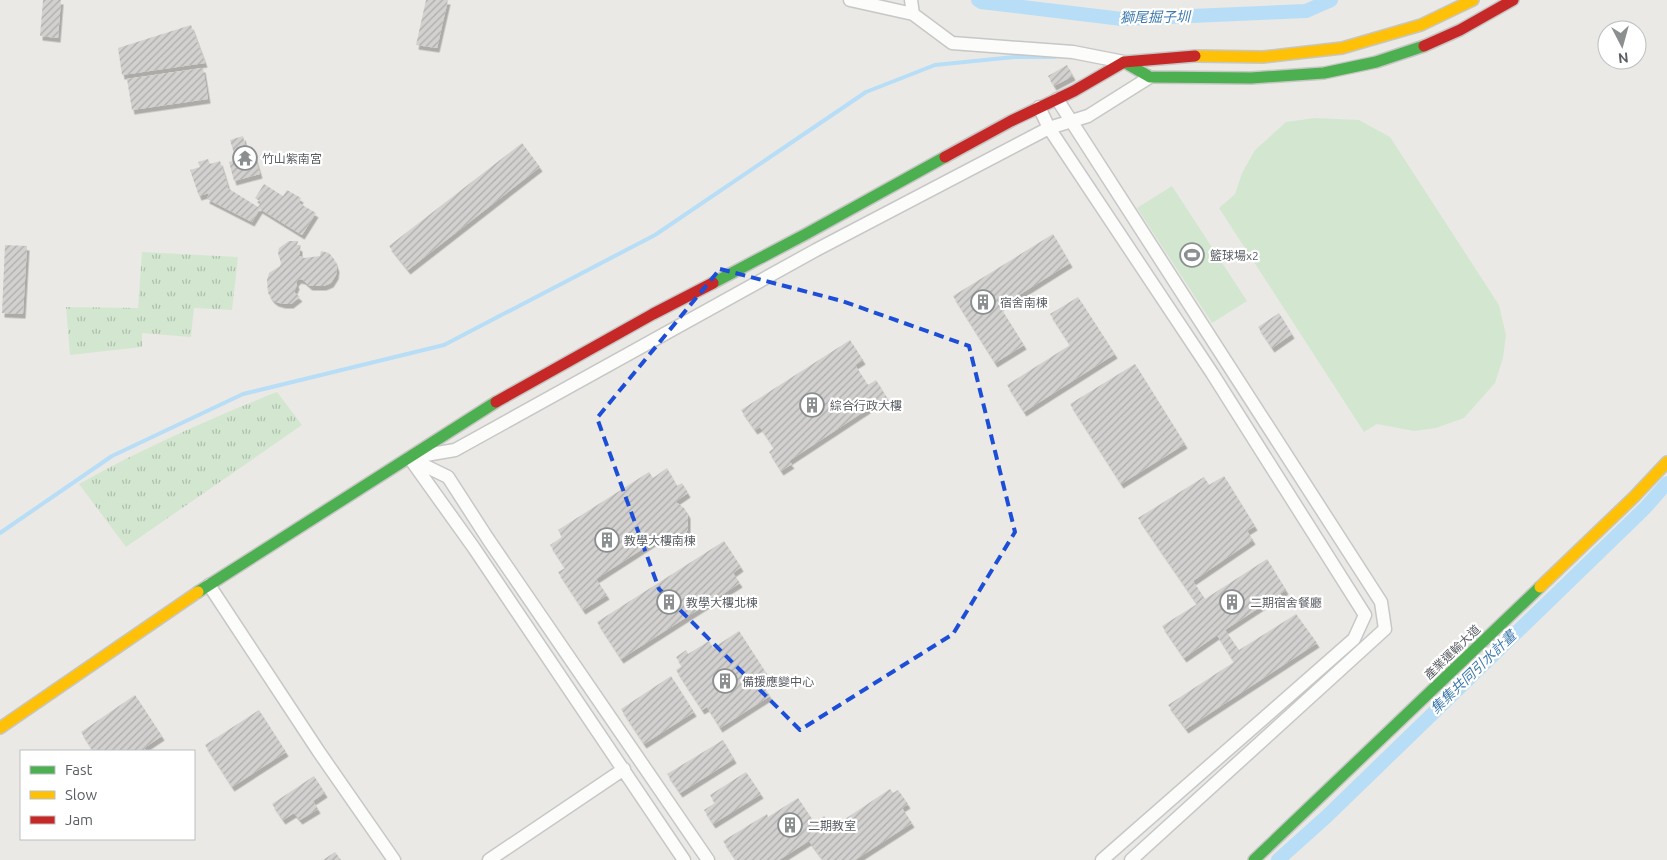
<svg xmlns="http://www.w3.org/2000/svg" width="1667" height="860" viewBox="0 0 1667 860" font-family="Ubuntu,'Noto Sans TC',sans-serif">
  <style>
    .grass { fill: url(#grass-tufts) }
    .park { fill: #d3e7d0 }
    .lines { fill: none; stroke-linecap: round; stroke-linejoin: round }
    .stream { stroke: #b7def6; stroke-width: 4 }
    .canal { stroke: #b7def6; stroke-width: 14 }
    .building { fill: url(#building-hatch); filter: url(#shadow) }
    .street-casing { stroke: #c7c7c7; stroke-width: 15 }
    .fast-casing { stroke: #c6c6c5; stroke-width: 14 }
    .slow-casing { stroke: #c6c6c5; stroke-width: 14 }
    .jam-casing { stroke: #c6c6c5; stroke-width: 14 }
    .street { stroke: #fcfcfb; stroke-width: 12 }
    .fast { stroke: #4caf50; stroke-width: 11 }
    .slow { stroke: #ffc107; stroke-width: 11 }
    .jam { stroke: #c62828; stroke-width: 11 }
    .marked { fill: none; stroke: #1d4ed8; stroke-width: 4; stroke-dasharray: 10 6; stroke-linejoin: round }
    .labels { text-anchor: middle; dominant-baseline: central; stroke-width: 4.5; stroke-linejoin: round; paint-order: stroke }
    .poi-label { font-size: 12px; fill: #5a5e63; stroke: #fff; text-anchor: start }
    .street-label { font-size: 12px; fill: #5a5e63; stroke: #fff }
    .water-label { font-size: 14px; font-style: italic; fill: #3f7baf; stroke: #fff }
  </style>
  <defs>
    <pattern id="grass-tufts" width="24" height="20" patternUnits="userSpaceOnUse" patternTransform="scale(1.25)"><rect width="24" height="20" fill="#d3e7d0"/><path d="M3 7l-1-3M5 7V3M7 7l1-3M15 17l-1-3M17 17v-4M19 17l1-3" fill="none" stroke="#aebeac"/></pattern>
    <pattern id="building-hatch" width="6" height="6" patternUnits="userSpaceOnUse" patternTransform="scale(1.25)"><rect width="6" height="6" fill="#d2d1cf"/><path d="M-1 1l2-2M0 6l6-6M5 7l2-2" fill="none" stroke="#adadac"/></pattern>
    <filter id="shadow"><feDropShadow dx="2.5" dy="4.5" stdDeviation="0" flood-color="#0004"/></filter>
  </defs>
  <rect width="100%" height="100%" fill="#eae9e5"/>
  <!-- grass -->
  <path class="grass" d="M142,252L238,257L232,310L194,308L191,337L142,333V347L70,355L66,307L138,308Z
    M277,392L302,425L126,547L79,484C143,448 209,419 277,392Z"/>
  <!-- park -->
  <path class="park" d="M1315,118L1359,120L1390,137L1499,305L1506,335L1503,358L1495,383L1464,418L1436,428L1414,431L1377,424L1364,432L1219,208L1235,194L1242,173L1255,150L1286,122Z
    M1172,186L1247,301L1212,323L1137,208Z"/>
  <g class="lines">
    <!-- stream -->
    <path class="stream" d="M0,533L112,456L243,394L444,345L655,235L866,92L935,65L1014,57H1055"/>
    <!-- canal -->
    <path class="canal" d="M978,0L981,2L1122,19L1306,11L1331,0
      M1278,860L1326,817L1645,508L1667,483"/>
  </g>
  <!-- building -->
  <path class="building" d="M43,0H61L58,38L40,36Z
    M426,0H448L437,48L416,45Z
    M191,25L205,63L122,75L118,48Z
    M1067,65L1073,76L1054,86L1048,76Z
    M203,68L208,99L132,110L127,79Z
    M243,136L248,156L254,154L260,174L234,181L229,162L236,160L230,140Z
    M522,143L540,167L408,270L389,246Z
    M208,159L210,164L220,161L228,187H226L258,207L261,202L255,198L264,184L283,196L287,190L301,198L299,203L316,213L302,235L260,209L252,222L207,199L209,193L199,196L190,170L200,167L198,162Z
    M1053,234L1070,263L1000,307L1024,345L995,363L953,296Z
    M289,241H298L297,246L300,247V256L304,258L320,256L321,251L329,253L334,259L337,268L336,275L331,283L324,286H310L303,280L299,279L296,282L297,285L294,292L300,297L291,304H283L276,302L272,299L268,293L267,280L269,273L280,266L281,263L278,253L279,248Z
    M5,245L27,246L23,314L2,313Z
    M1078,297L1115,354L1024,412L1007,385L1070,345L1050,314Z
    M1279,313L1292,334L1272,348L1258,327Z
    M850,340L863,360L855,365L868,385L876,380L889,401L879,407L877,403L789,461L792,464L781,471L769,452L774,448L760,427L755,430L741,410Z
    M1135,364L1185,444L1121,484L1070,404Z
    M667,468L677,486L682,483L688,493L675,502L679,504L684,508L688,514V529L684,535L678,539L670,542L658,539L596,579L607,595L583,610L558,572L565,568L550,545L562,537L558,530L649,472L653,478Z
    M1224,476L1255,526L1247,531L1253,540L1193,581L1205,599L1267,559L1286,590L1225,630L1239,650L1296,614L1317,643L1186,729L1168,705L1234,662L1217,635L1184,658L1162,626L1197,604L1138,518L1204,477L1209,485Z
    M724,541L741,567L733,573L740,583L621,659L597,622Z
    M739,631L770,679L762,684L770,696L720,728L707,707L702,710L676,670L682,666L676,657L686,650L688,654L709,641L713,648Z
    M671,676L694,712L644,744L621,709Z
    M135,695L162,736L144,748L146,751H109L108,750L93,751L81,732Z
    M259,710L286,752L232,787L205,745Z
    M723,740L734,759L680,793L667,774Z
    M746,772L761,794L713,824L704,810L715,803L710,795Z
    M314,776L325,793L313,801L318,809L300,820L294,813L283,820L272,804Z
    M890,789L893,793L898,790L908,804L902,808L912,823L855,860H823L809,841L779,860H736L723,841L767,814L768,817L798,798L814,822L824,816L833,827Z
    M335,852L341,860H323Z"/>
  <g class="lines">
    <!-- street casing -->
    <g class="street-casing">
      <path id="street" d="M850,0L913,14
        M911,0L913,14L952,43L1073,52L1124,62
        M1057,99L1381,602L1385,629L1131,860
        M1039,107L1049,128L1212,373L1365,615L1354,639L1102,860
        M414,457L455,450L816,250L1049,128L1088,116L1150,77
        M409,458L448,477L488,539L708,860
        M411,460L474,548L684,860
        M209,585L319,752L394,860
        M489,860L624,769"/>
    </g>
    <!-- fast casing -->
    <g class="fast-casing">
      <path id="fast" d="M1124,62L1150,77L1251,78L1324,73L1376,62L1424,46
        M713,283L806,234L945,157
        M198,592L496,402
        M1254,860L1540,587"/>
    </g>
    <!-- slow casing -->
    <g class="slow-casing">
      <path id="slow" d="M1195,56L1263,57L1342,48L1421,25L1473,0
        M1540,587L1634,497L1667,462
        M0,728L198,592"/>
    </g>
    <!-- jam casing -->
    <g class="jam-casing">
      <path id="jam" d="M1424,46L1460,30L1513,0
        M945,157L1011,121L1074,91L1124,62L1195,56
        M496,402L653,314L713,283"/>
    </g>
    <!-- street -->
    <use href="#street" class="street"/>
    <!-- fast -->
    <use href="#fast" class="fast"/>
    <!-- slow -->
    <use href="#slow" class="slow"/>
    <!-- jam -->
    <use href="#jam" class="jam"/>
  </g>
  <!-- marked area -->
  <path class="marked" d="M720,269L842,301L969,346L1015,532L953,634L800,730L659,589L597,418Z"/>
  <!-- icons -->
  <defs>
    <g id="temple-ring" transform="scale(1.25)"><circle r="9.5" fill="#fff" stroke="#8c8f90" stroke-width="1.5"/><path d="M0-6L5-2H3V0L6.5 2.5H4V6H1.5V3h-3V6H-4V2.5H-6.5L-3 0V-2H-5Z" fill="#8c8f90"/></g>
    <g id="stadium-ring" transform="scale(1.25)"><circle r="9.5" fill="#fff" stroke="#8c8f90" stroke-width="1.5"/><path d="M0-5a6.5 5 0 1 0 0 10a6.5 5 0 1 0 0-10ZM-3.5-1.8h7v3.6h-7Z" fill="#8c8f90"/></g>
    <g id="building-ring" transform="scale(1.25)"><circle r="9.5" fill="#fff" stroke="#8c8f90" stroke-width="1.5"/><path d="M-4-6H4V6H1V3H-1V6H-4ZM-2.5-4.3h1.7v1.8h-1.7ZM.8-4.3h1.7v1.8H.8ZM-2.5-1h1.7V.8h-1.7ZM.8-1h1.7V.8H.8Z" fill="#8c8f90"/></g>
  </defs>
  <g fill-rule="evenodd">
    <use href="#temple-ring" x="245" y="158"/>
    <use href="#stadium-ring" x="1192" y="255"/>
    <use href="#building-ring" x="983" y="302"/>
    <use href="#building-ring" x="812" y="405"/>
    <use href="#building-ring" x="607" y="540"/>
    <use href="#building-ring" x="669" y="602"/>
    <use href="#building-ring" x="1232" y="602"/>
    <use href="#building-ring" x="725" y="681"/>
    <use href="#building-ring" x="790" y="825"/>
  </g>
  <g class="labels">
    <!-- poi labels -->
    <g class="poi-label">
      <text x="262" y="158">竹山紫南宮</text>
      <text x="1210" y="255">籃球場x2</text>
      <text x="1000" y="302">宿舍南棟</text>
      <text x="830" y="405">綜合行政大樓</text>
      <text x="624" y="540">教學大樓南棟</text>
      <text x="686" y="602">教學大樓北棟</text>
      <text x="1250" y="602">二期宿舍餐廳</text>
      <text x="742" y="681">備援應變中心</text>
      <text x="808" y="825">二期教室</text>
    </g>
    <!-- street labels -->
    <g class="street-label">
      <text transform="translate(1452 652) rotate(-44)">產業運輸大道</text>
    </g>
    <!-- water labels -->
    <g class="water-label">
      <text transform="translate(1155 17) rotate(-1)">獅尾掘子圳</text>
      <text transform="translate(1473 672) rotate(-44)">集集共同引水計畫</text>
    </g>
  </g>
  <!-- legend -->
  <rect x="20" y="750" width="175" height="90" fill="#ffffff" stroke="#bdbfc1"/>
  <rect x="30" y="766" width="25" height="8" fill="#4caf50" stroke="#bdbfc1"/>
  <text x="65" y="775" font-size="15" fill="#5a5e63">Fast</text>
  <rect x="30" y="791" width="25" height="8" fill="#ffc107" stroke="#bdbfc1"/>
  <text x="65" y="800" font-size="15" fill="#5a5e63">Slow</text>
  <rect x="30" y="816" width="25" height="8" fill="#c62828" stroke="#bdbfc1"/>
  <text x="65" y="825" font-size="15" fill="#5a5e63">Jam</text>
  <!-- north arrow -->
  <g transform="translate(1622 45) rotate(174)"><circle r="24" fill="#ffffff" stroke="#bdbfc1"/>
  <path d="M0-4L9 19L0 12L-9 19Z" fill="#8c8f90"/>
  <text y="-8" font-size="14" font-weight="bold" text-anchor="middle" fill="#5a5e63">N</text>
  </g>
</svg>
